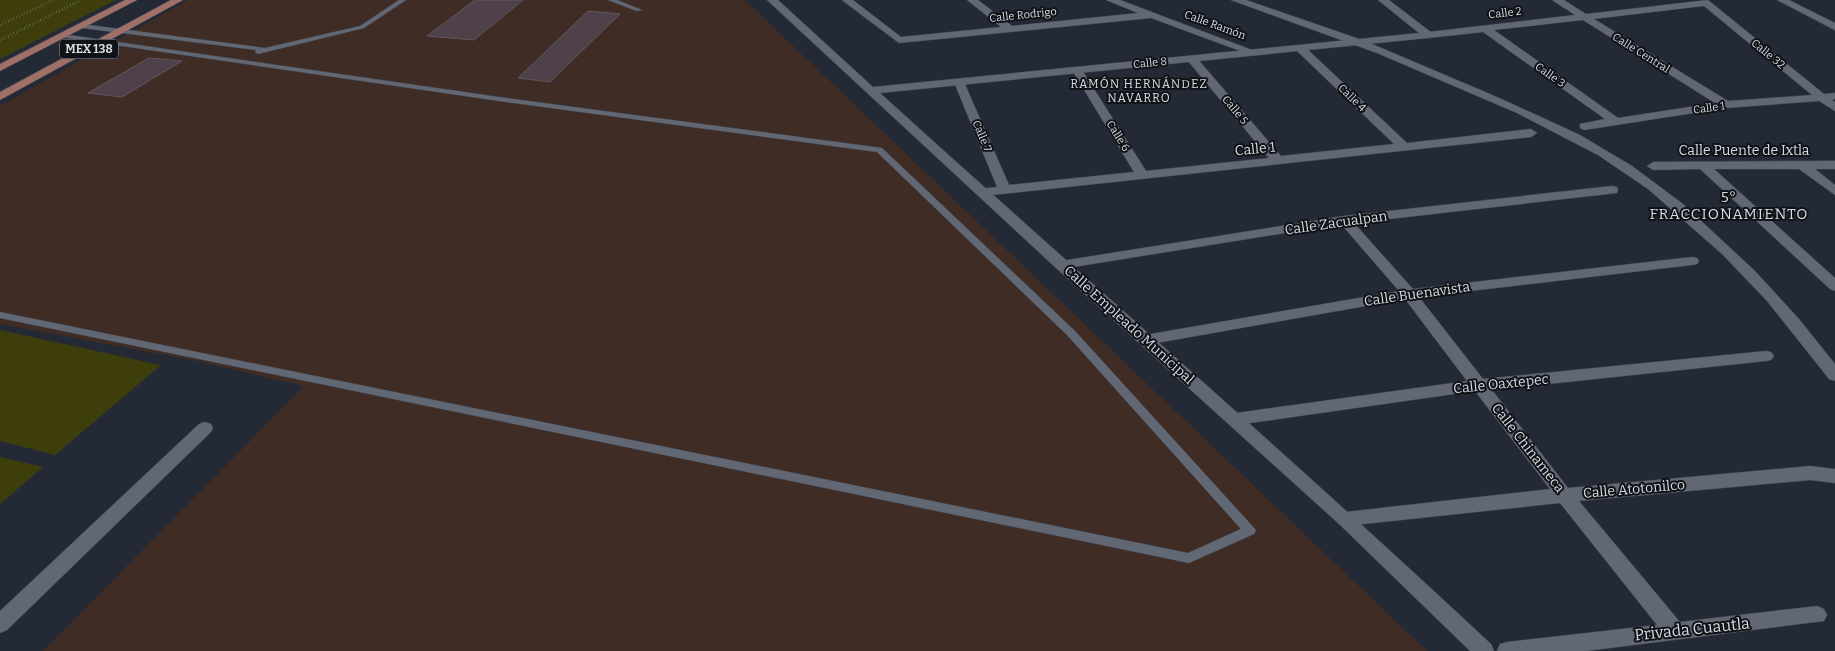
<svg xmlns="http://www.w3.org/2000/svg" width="1835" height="651" viewBox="0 0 1835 651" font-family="Bitter,serif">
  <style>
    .industrial { fill: #3e2c25 }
    .green { fill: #3d3e0c }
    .building { fill: #4e414a; stroke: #62565f }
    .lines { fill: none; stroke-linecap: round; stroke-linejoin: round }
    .lane-casing { stroke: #42464f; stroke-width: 1 }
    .street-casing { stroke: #42464f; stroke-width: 1 }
    .secondary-casing { stroke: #42464f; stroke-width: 1 }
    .primary-casing { stroke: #42464f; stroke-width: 1 }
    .path { stroke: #7c818a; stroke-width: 2.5; stroke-dasharray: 0.5 2.5; stroke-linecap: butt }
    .lane { fill: #616773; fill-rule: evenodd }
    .street { fill: #616773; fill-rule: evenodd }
    .secondary { fill: #616773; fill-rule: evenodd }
    .primary { fill: #9f7067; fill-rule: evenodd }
    .labels { text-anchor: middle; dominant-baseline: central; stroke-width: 4; stroke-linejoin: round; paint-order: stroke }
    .far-street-label { font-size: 11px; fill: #d6dae1; stroke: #101217 }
    .shield { fill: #101217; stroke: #9b9ea4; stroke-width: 1 }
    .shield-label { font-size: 12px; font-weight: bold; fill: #d6dae1 }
    .far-neighbourhood-label { font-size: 12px; letter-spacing: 1px; fill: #d6dae1; stroke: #101217 }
    .street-label { font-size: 14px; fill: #d6dae1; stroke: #101217 }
    .neighbourhood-label { font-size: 15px; letter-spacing: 1px; fill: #d6dae1; stroke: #101217 }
    .near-street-label { font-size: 16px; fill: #d6dae1; stroke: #101217 }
  </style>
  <rect width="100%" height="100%" fill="#242a35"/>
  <!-- industrial -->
  <path class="industrial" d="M188,0H745L1427,651H43L304,386L192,360L0,324V106Z"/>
  <!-- green -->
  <path class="green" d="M0,0H116L0,59Z
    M0,330L161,365L55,455L0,441Z
    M0,457L43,467L0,504Z"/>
  <!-- building -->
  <path class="building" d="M475,0H523L474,40L427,36Z
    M588,11L620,14L550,82L518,78Z
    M149,58L182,61L122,97L88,93Z"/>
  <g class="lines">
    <!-- lane casing -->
    <g class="lane-casing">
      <path id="lane" d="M399,0H406L364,28L258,54L255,52L256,50L82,28L79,26L82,24L265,48L360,26Z
        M608,0H617L642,10L637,11Z
        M62,34L499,97L882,148L1075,331L1256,530L1254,534L1189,563L0,318V312L1188,553L1241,529L1067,335L877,152L499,101L60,37L59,36Z"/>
    </g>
    <!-- street casing -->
    <g class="street-casing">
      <path id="street" d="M842,0H853L901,37L1001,27L967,0H978L1012,26L1138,13L1106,0H1120L1260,53L1259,55H1251L1151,18L899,43Z
        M1231,0H1246L1365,41L1497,97L1580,135L1632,166L1683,204L1755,271L1799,319L1835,364V381L1829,379L1767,301L1722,254L1648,189L1598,155L1517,113L1377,53Z
        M1552,0H1564L1586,14L1708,0L1824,94L1835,93V99L1832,100L1835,102V111L1819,101L1726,108L1584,130L1580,128V124L1605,119L1483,32L1428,38L1423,35L1428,32L1575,15ZM1704,6L1812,95L1728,101L1594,19ZM1583,20L1715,103L1618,118L1494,30Z
        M1777,0H1789L1835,23V30Z
        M1301,46L1305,47L1407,143L1531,129L1537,133L1531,137L983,196L977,192L978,189L997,187L954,82L959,79L964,82L1009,185L1134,172L1072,70L1077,67L1082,70L1146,171L1269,158L1188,61L1187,59L1192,56L1196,57L1281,156L1394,144L1297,51L1296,49Z
        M1835,161V169H1815L1835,185V195L1799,169H1714L1835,278V291L1830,289L1700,169L1653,170L1647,166L1653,162Z
        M1612,186L1617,187L1618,190L1617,193L1354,223L1413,289L1692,257L1697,258L1699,261L1697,264L1692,265L1419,297L1483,379L1766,351L1771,352L1774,356L1771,360L1766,361L1492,390L1568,488L1810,466L1835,469V483L1810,480L1579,501L1680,622L1817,606L1824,609L1827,615L1824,621L1586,651H1497L1500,644L1507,642L1657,625L1560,503L1345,526L1339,524L1336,519L1339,514L1345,512L1550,489L1475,391L1236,425L1230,423L1228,419L1230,415L1236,413L1467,381L1405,299L1145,345L1140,344L1137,340L1140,336L1145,335L1399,291L1341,224L1061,269L1054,265L1061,261L1344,216Z
        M205,422L211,424L213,428L211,432L7,630L0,633V611L199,424Z"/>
    </g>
    <!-- secondary casing -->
    <g class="secondary-casing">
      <path id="secondary" d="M767,0H778L873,87L1419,33L1378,0H1389L1432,33L1433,35L1428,38L880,93C1083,277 1291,457 1491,644L1494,651H1470L1339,524L1056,268Z"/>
    </g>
    <!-- primary casing -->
    <g class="primary-casing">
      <path id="primary" d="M125,0H137L0,71V64Z
        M171,0H183L0,100V92Z"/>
    </g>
    <!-- path -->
    <path class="path" d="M0,25L53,0
      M0,40L81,0"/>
    <!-- lane -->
    <use href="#lane" class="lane"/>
    <!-- street -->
    <use href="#street" class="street"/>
    <!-- secondary -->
    <use href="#secondary" class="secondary"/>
    <!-- primary -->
    <use href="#primary" class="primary"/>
  </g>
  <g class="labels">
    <!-- far-street labels -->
    <g class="far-street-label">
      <text transform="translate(1505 13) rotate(-7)">Calle 2</text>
      <text transform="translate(1023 15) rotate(-6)">Calle Rodrigo</text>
      <text transform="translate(1215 25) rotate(20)">Calle Ramón</text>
      <text transform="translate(1641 53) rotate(32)">Calle Central</text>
      <text transform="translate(1768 54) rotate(39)">Calle 32</text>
      <text transform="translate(1150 63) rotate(-6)">Calle 8</text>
      <text transform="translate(1550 75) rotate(35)">Calle 3</text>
      <text transform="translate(1352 98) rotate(44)">Calle 4</text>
      <text transform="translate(1709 108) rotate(-8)">Calle 1</text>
      <text transform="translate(1235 110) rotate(50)">Calle 5</text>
      <text transform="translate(982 136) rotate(67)">Calle 7</text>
      <text transform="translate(1118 136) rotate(58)">Calle 6</text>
    </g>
    <!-- shield labels -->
    <rect class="shield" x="60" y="39.5" width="58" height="19" rx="4"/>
    <g class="shield-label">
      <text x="89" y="49">MEX 138</text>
    </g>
    <!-- far-neighbourhood labels -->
    <g class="far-neighbourhood-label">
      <text x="1139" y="84">RAMÓN HERNÁNDEZ<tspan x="1139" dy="14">NAVARRO</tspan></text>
    </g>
    <!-- street labels -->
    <g class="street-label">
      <text transform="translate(1255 149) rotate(-6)">Calle 1</text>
      <text x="1744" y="150">Calle Puente de Ixtla</text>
      <text transform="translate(1336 223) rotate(-8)">Calle Zacualpan</text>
      <text transform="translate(1417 294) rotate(-8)">Calle Buenavista</text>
      <text transform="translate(1129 325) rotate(42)">Calle Empleado Municipal</text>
      <text transform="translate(1501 384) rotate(-6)">Calle Oaxtepec</text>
      <text transform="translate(1528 448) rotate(52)">Calle Chinameca</text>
      <text transform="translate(1634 489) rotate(-5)">Calle Atotonilco</text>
    </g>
    <!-- neighbourhood labels -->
    <g class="neighbourhood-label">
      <text x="1729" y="197">5°<tspan x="1729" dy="17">FRACCIONAMIENTO</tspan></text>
    </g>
    <!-- near-street labels -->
    <g class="near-street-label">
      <text transform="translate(1692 629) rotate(-6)">Privada Cuautla</text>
    </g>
  </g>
</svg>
